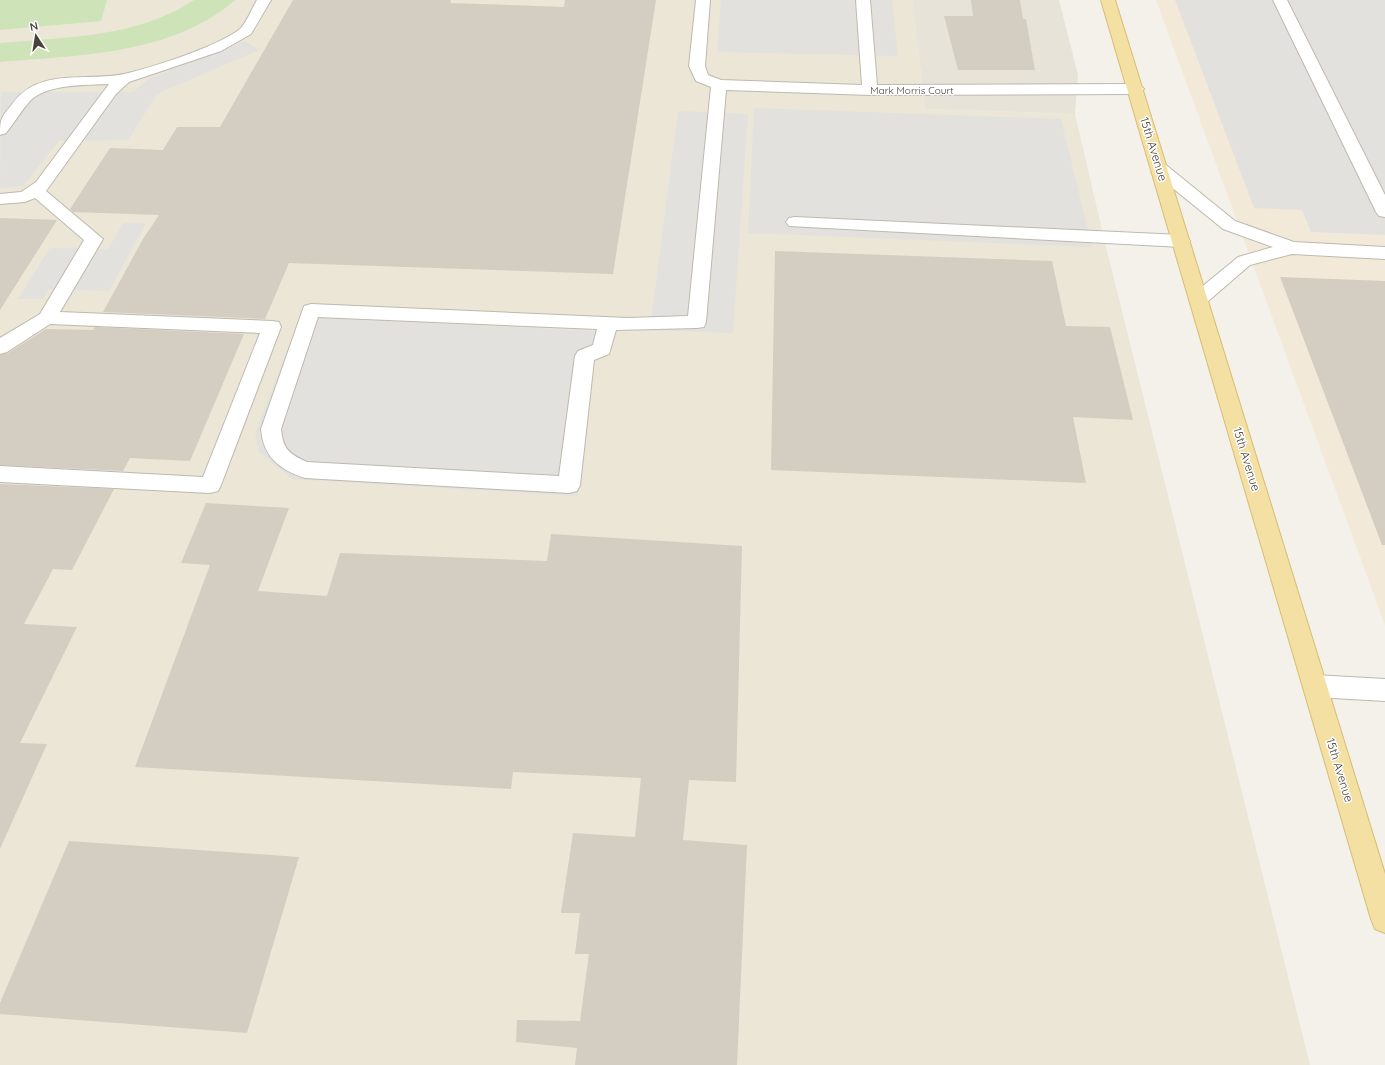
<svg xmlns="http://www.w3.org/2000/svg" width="1385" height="1065" viewBox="0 0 1385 1065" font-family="Quicksand,sans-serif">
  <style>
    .residential { fill: #e7e3d9 }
    .commercial { fill: #f3e9d8 }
    .education { fill: #ebe6d6 }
    .green { fill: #cee3b8 }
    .parking { fill: #e3e1de }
    .building { fill: #d4cdc1 }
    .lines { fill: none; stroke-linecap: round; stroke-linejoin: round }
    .minor-casing { stroke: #beb9ae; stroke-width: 2 }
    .major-casing { stroke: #d7be74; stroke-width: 2 }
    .minor { fill: #fff; fill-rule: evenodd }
    .major { fill: #f4e0a3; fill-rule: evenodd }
    .labels { text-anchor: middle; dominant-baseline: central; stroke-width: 3; stroke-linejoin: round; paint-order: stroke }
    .far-street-label { font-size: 10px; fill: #474239; stroke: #fff }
    .street-label { font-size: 12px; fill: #474239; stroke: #fff }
  </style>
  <rect width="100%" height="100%" fill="#f3f1ea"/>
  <!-- residential -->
  <path class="residential" d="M912,0H1059L1078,75L1075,114L925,109Z"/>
  <!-- commercial -->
  <path class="commercial" d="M1156,0H1385V625Z"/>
  <!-- education -->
  <path class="education" d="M0,0H912L925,109L1075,114L1106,247L1310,1065H0Z"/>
  <!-- green -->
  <path class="green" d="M0,0H107L101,21L0,30Z
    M194,0H235C172,55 79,55 0,62V43C66,37 137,38 194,0Z"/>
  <!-- parking -->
  <path class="parking" d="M721,0H892L898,56L717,52Z
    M1175,0H1385V235L1311,232L1302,210L1254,208Z
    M245,41L259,50L157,94L128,140L59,141L23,186L0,188L1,92H133L150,78Z
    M754,108L1061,119L1092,247L748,233Z
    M678,111L748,114L733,333L650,330Z
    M123,223H146L109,291L49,289L43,299H18L50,248L108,249Z
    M325,318L598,331L578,496L292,479L259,452L255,434L294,333Z"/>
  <!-- building -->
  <path class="building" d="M293,0H451L450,3L564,7L565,0H656L613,274L289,263L265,319L103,312L143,239L159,215L73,212L70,209L110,148L163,150L177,127H220Z
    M971,0H1020L1023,19H1026L1035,70H958L944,16H973Z
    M0,218L57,220L0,310Z
    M775,251L1052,261L1066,326L1110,327L1133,420L1073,417L1086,483L771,470Z
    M1280,277L1385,281V545H1382Z
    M95,327L244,334L190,461L130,458L123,471L0,465V355L8,353L46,329L93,330Z
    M0,484L114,489L72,570L53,569L24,624L77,627L20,743L47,744L0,849Z
    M206,503L289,508L258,591L327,596L340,553L547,561L551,534L742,546L736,782L689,780L683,840L747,845L737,1065H575L577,1048L516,1042L517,1020L580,1021L589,954H575L580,913H561L573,833L635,837L641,778L513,772L511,789L135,767L210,565L181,563Z
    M69,841L299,857L247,1033L0,1014V1003Z"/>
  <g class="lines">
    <!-- minor casing -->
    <g class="minor-casing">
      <path id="minor" d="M257,0H271L251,34L221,51L129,82L116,94L46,191L103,239L60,312L272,321L279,322L281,327L221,485L218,491L210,493L0,482V466L203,477L260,333L50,324L7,352L0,354V338L40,314L84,240L35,198L25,202L0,204V194L21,192L36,182L109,84C87,85 46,84 30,101C21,111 14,123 6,133L0,135C0,117 2,117 13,103C40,67 86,82 124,74C151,68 219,46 240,29C247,22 252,8 257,0Z
        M696,0H710L705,66L708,75L721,80L862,85L856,0H870L877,85L1136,84L1141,86L1144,89L1141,92L1136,94L870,95L726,90L706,322L704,327L697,328L616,330L609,354L594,360L580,485L577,491L569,493L305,478C280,470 263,457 261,429L304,306L311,304L628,318L688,316L711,87L696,81L689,66ZM318,317L597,329L593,345L578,351L575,356L559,476L307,462C289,454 283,449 281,429Z
        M1273,0H1287L1385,195V217L1379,216L1376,212Z
        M1160,164L1166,165L1235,221L1294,242L1385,247V259L1292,254L1250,265L1206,303L1199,305L1192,303L1190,299L1192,295L1238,257L1273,247L1223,229L1154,173L1152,169L1154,165Z
        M795,217L1181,235L1187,237L1190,241L1187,245L1181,247L789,226L786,222L789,218Z
        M1315,675L1385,679V701L1315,697L1306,693L1303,686L1306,679Z"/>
    </g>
    <!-- major casing -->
    <g class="major-casing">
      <path id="major" d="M1101,0H1115L1385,874V933L1375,929L1371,919Z"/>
    </g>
    <!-- minor -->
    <use href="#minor" class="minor"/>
    <!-- major -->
    <use href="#major" class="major"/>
  </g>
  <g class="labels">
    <!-- far-street labels -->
    <g class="far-street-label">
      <text x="912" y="90">Mark Morris Court</text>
    </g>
    <!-- street labels -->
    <g class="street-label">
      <text transform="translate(1154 149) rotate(73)">15th Avenue</text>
      <text transform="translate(1247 459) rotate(73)">15th Avenue</text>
      <text transform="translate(1340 770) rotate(73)">15th Avenue</text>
    </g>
  </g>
  <!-- north arrow -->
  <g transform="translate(36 36) rotate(348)" stroke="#ffffff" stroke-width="3" paint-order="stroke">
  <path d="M0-3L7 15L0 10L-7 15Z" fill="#474239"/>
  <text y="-6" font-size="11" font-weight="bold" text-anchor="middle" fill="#474239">N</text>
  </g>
</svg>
